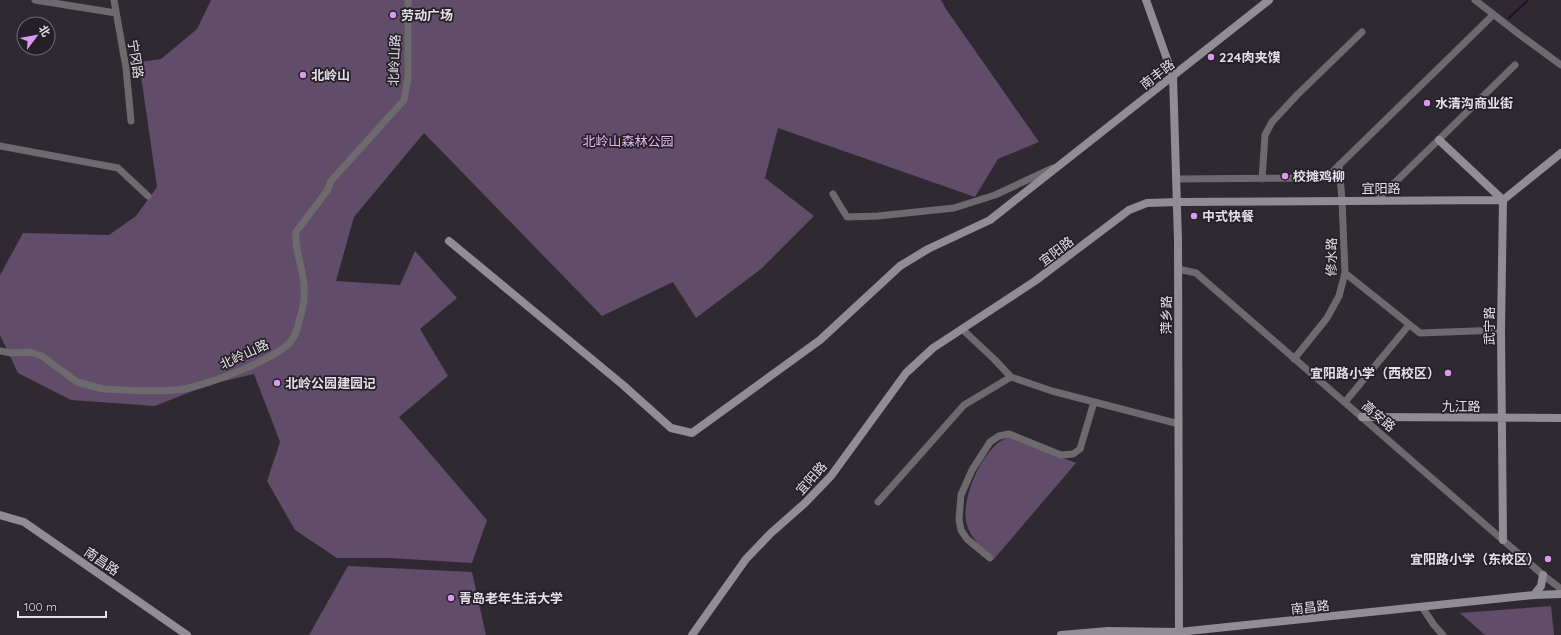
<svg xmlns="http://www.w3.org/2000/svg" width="1561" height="635" viewBox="0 0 1561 635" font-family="Quicksand,'Noto Sans SC',sans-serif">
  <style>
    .green { fill: #614c69 }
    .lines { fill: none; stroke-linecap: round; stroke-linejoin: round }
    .stream { stroke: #250f2c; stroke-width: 2 }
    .street { stroke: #6d6a6e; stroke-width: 7 }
    .secondary { stroke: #928d94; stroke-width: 8 }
    .poi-dot { fill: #dc99f4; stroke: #251f27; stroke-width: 1.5 }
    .labels { text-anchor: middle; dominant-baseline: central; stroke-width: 3.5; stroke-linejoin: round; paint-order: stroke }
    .poi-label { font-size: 13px; font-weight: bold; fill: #e4e0e6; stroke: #251f27; text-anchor: start }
    .street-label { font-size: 13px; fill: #e4e0e6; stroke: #251f27 }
    .park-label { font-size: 13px; fill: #e3b9f2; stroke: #251f27 }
  </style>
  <rect width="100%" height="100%" fill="#2f2931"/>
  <!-- green -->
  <path class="green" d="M211,0H941L946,9L1039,142L998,159L975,197L778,128L765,178L814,216L761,269L696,318L673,282L602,316L424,133L354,217L336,281L400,285L415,251L457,298L420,329L448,376L399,417L487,520L472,563L389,558H337L295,530L267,481L280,442L254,374L208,385L155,406L71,400L18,373L0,335V275L23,233L109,235L136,216L157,187L139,62L161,59L197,29Z
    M1010,437L1076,463L994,559C984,550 973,541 968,528C957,504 984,442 1010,437Z
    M348,566L472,572L486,635H309Z
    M1551,606L1554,635H1485L1460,613Z"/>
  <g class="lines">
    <!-- stream -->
    <path class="stream" d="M1509,18L1528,0"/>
    <!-- street -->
    <path class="street" d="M35,0L116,13
      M114,0L126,68L131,121
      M1475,0L1520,35L1561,65
      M0,146L118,168L148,196
      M1176,179L1326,178L1493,15
      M1262,179L1265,135L1272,122L1297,95L1362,32
      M833,194L847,217L878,216L954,208L995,195L1053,168
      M1377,200L1515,65
      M1178,269L1196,273L1543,575L1561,589
      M1345,273L1420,333L1501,330
      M962,329L994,359L1011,377L1052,391L1179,424
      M0,351L12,353L30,352L42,356L77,382L103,389C127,390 152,392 176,390C199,389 277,359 291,341C295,336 298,327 299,321C303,310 305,297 304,285C303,267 294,250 296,232L327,191L331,181L404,100L408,78V0
      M1294,359L1327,318L1339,296L1345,273L1342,200L1339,165
      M1345,402L1409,325
      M878,502L964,405L1011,377
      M990,558L967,539L961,530L959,519L961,495L972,470L990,442L999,436L1009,434L1061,455L1073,454L1080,449L1094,402
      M1422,607L1434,625L1443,635"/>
    <!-- secondary -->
    <path class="secondary" d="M1146,0L1173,76L1178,240L1179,635
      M1439,140L1503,200L1501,330L1503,540
      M449,241L623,385L671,428L692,433L820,340L900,266L928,249L990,220L1269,0
      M1362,417L1561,418
      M0,515L24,522L187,635
      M1534,595L1541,586L1543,575
      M692,635L746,559L771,533L805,503L831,476L906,373L933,348L1035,281L1129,210L1147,203L1177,202L1503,200L1561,153
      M1061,635L1108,631L1179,632L1534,595L1561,594"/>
  </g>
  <!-- markers -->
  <g class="poi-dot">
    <circle cx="393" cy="15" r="4"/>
    <circle cx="1211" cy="57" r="4"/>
    <circle cx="303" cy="75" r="4"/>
    <circle cx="1427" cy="103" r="4"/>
    <circle cx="1285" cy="176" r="4"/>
    <circle cx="1194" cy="216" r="4"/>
    <circle cx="1448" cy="373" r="4"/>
    <circle cx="277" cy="383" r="4"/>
    <circle cx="1548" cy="559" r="4"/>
    <circle cx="451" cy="598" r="4"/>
  </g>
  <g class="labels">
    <!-- poi labels -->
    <g class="poi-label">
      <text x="401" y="15">劳动广场</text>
      <text x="1219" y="57">224肉夹馍</text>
      <text x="311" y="75">北岭山</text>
      <text x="1435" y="103">水清沟商业街</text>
      <text x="1293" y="176">校摊鸡柳</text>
      <text x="1202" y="216">中式快餐</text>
      <text x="1440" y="373" text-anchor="end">宜阳路小学（西校区）</text>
      <text x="285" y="383">北岭公园建园记</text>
      <text x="1540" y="559" text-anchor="end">宜阳路小学（东校区）</text>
      <text x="459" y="598">青岛老年生活大学</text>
    </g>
    <!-- street labels -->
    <g class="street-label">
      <text transform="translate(136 59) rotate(81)">宁冈路</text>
      <text transform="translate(394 60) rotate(-88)">北岭山路</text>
      <text transform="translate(1157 74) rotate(-38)">南丰路</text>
      <text x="1381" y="188">宜阳路</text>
      <text transform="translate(1056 251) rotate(-37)">宜阳路</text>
      <text transform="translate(1331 257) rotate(-89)">修水路</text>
      <text transform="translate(1166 315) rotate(-90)">萍乡路</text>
      <text transform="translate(1489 326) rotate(-90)">武宁路</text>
      <text transform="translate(244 354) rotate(-25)">北岭山路</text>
      <text x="1461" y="406">九江路</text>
      <text transform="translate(1379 416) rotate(41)">高安路</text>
      <text transform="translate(811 478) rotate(-48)">宜阳路</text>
      <text transform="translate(102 561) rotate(34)">南昌路</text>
      <text transform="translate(1310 607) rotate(-6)">南昌路</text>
    </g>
    <!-- park labels -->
    <g class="park-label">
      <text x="628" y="141">北岭山森林公园</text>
    </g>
  </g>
  <!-- north arrow -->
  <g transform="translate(36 36) rotate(58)"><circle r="19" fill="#251f27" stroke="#716c73"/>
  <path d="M0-3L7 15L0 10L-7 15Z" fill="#dc99f4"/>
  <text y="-6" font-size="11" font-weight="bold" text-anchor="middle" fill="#e4e0e6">北</text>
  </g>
  <!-- scale -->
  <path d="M18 611v6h88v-6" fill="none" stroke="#e4e0e6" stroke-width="2"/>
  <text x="24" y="611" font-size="12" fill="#e4e0e6" stroke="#251f27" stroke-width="3" paint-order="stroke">100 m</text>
</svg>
